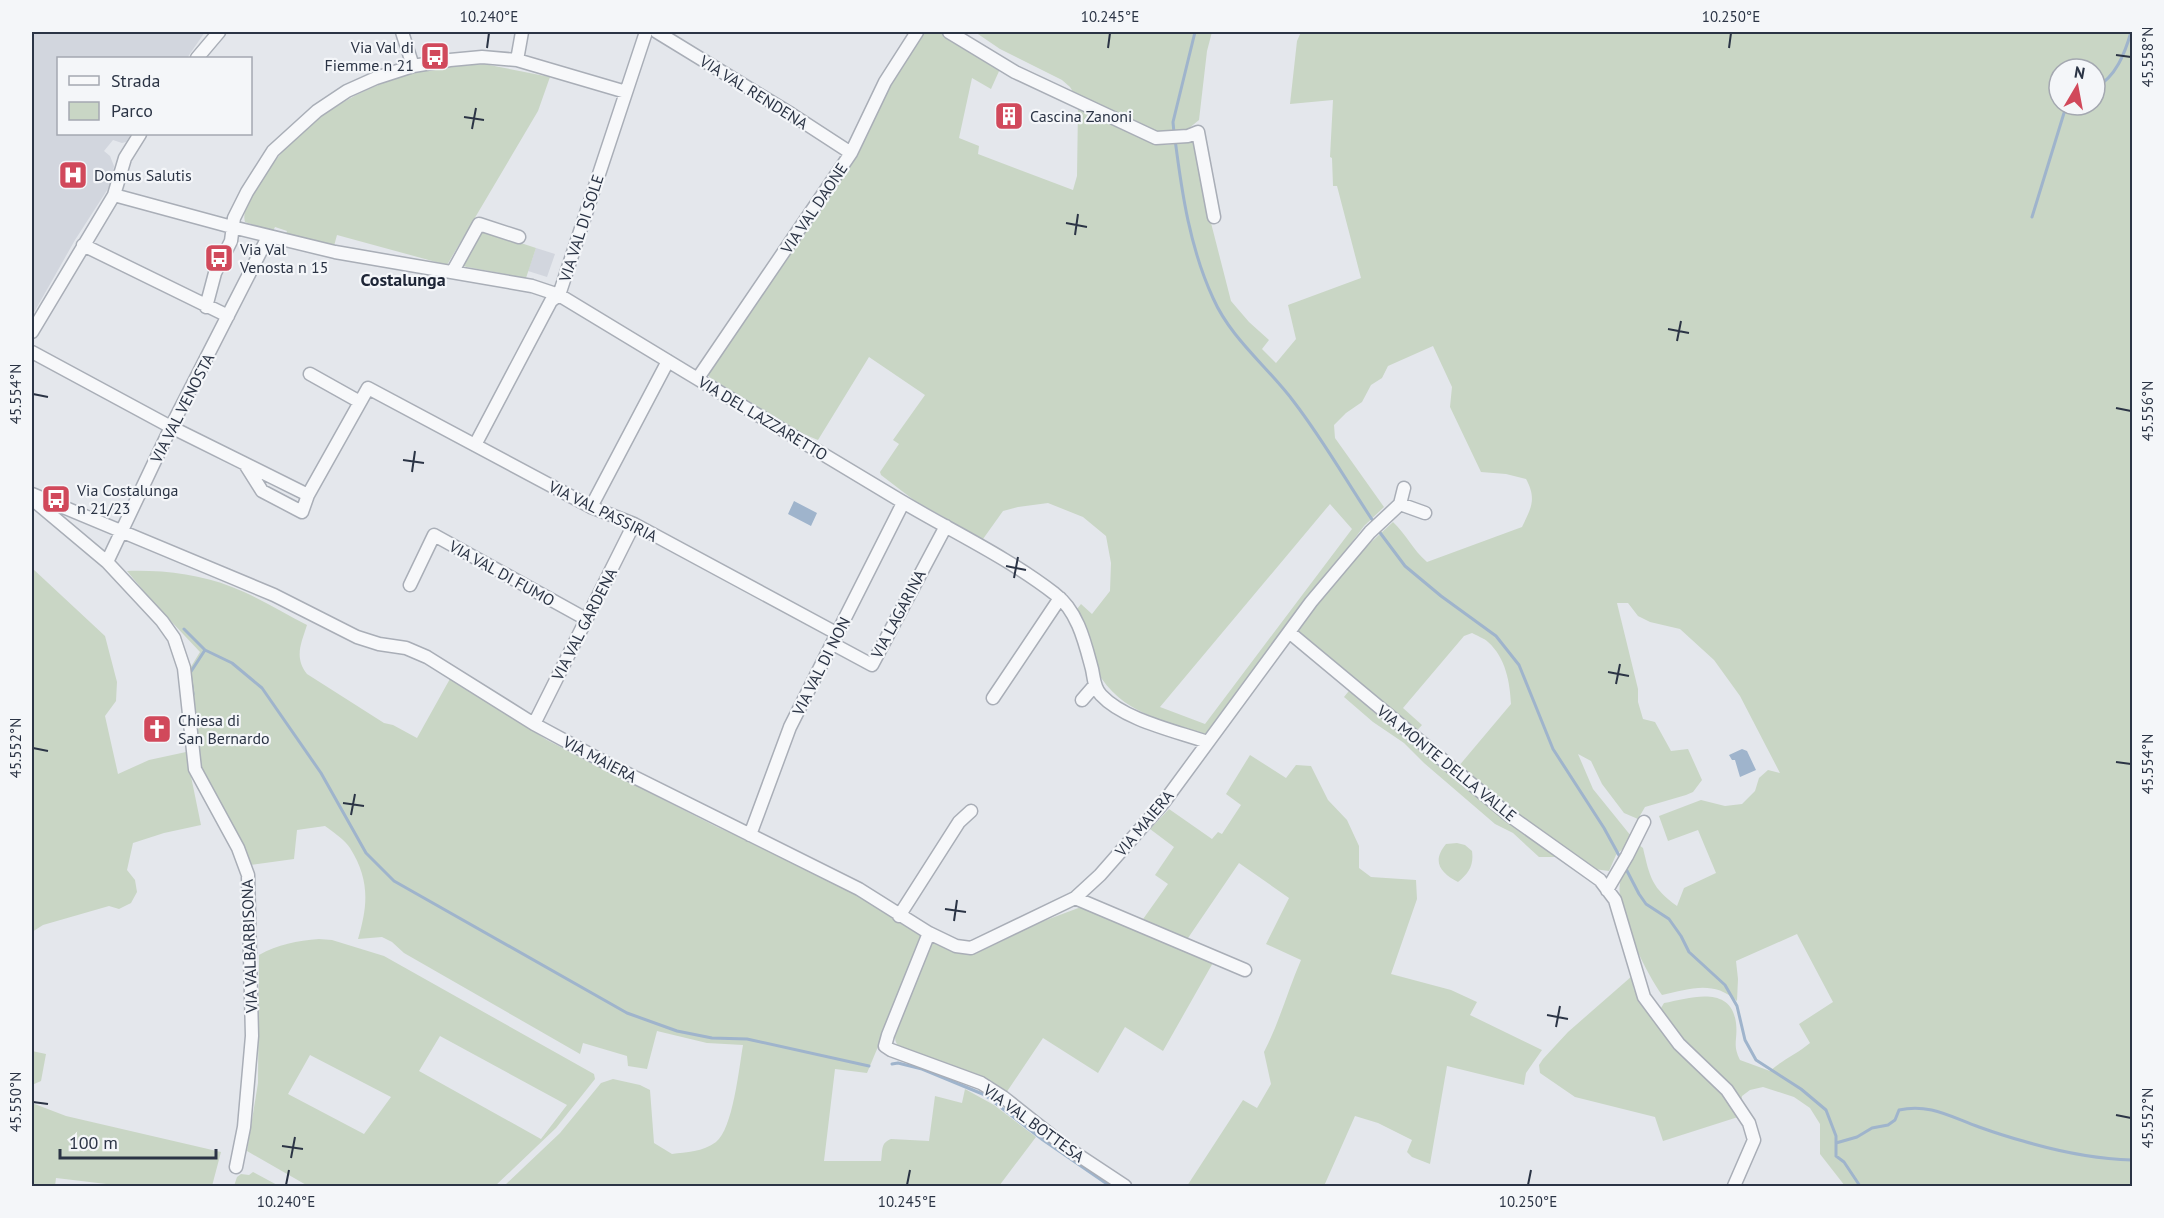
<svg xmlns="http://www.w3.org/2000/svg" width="2164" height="1218" viewBox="0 0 2164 1218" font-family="'PT Sans',sans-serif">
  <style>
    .built { fill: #d2d6de }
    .green { fill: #c9d6c5; fill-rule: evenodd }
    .water { fill: #9fb4cc }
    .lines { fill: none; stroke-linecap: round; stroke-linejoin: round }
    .stream { stroke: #9fb4cc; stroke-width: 3 }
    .minor-casing { stroke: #a9aeb7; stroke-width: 15 }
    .minor { stroke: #f7f8fa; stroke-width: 12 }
    .ticks { fill: none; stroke: #2b3445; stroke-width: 2 }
    .labels { text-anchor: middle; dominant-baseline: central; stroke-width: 4.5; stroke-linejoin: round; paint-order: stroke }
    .poi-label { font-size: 16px; fill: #2b3445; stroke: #f4f6f9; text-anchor: start }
    .street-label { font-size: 16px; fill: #2b3445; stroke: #f4f6f9 }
    .neighbourhood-label { font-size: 18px; font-weight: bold; fill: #1d2536; stroke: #f4f6f9 }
    .neatline { fill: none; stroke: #2b3445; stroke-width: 2 }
    .ticks-label { font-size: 15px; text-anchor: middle; fill: #2b3445 }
  </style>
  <rect width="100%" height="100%" fill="#e4e7ec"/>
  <!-- built -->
  <path class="built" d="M32,32H205L187,58H58V134H131L126,142L122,143L113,140L104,151L110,156L114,166L111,184L75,240L32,316Z
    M536,248L555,254L547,277L528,271Z"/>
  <!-- green -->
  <path class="green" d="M919,32H942L972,49L1000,69L991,89L972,78L959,138L979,146L978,154L1073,190L1077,176L1078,107L1154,143L1165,145L1195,142L1210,219L1231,301L1249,322L1269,340L1262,349L1276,363L1296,339L1288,305L1361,278L1337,186H1333L1332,158L1330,157L1333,100L1290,104L1297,41L1301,32H2132V1186H1845L1820,1154V1124L1810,1108L1794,1097L1763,1087L1750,1090L1742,1096L1741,1103L1731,1085L1683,1038L1661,1008L1664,1003C1690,998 1731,984 1736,1023C1738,1040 1732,1044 1740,1060L1770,1071C1782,1060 1797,1054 1810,1043L1799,1024L1833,1002L1797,934L1736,961L1738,979L1737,1001C1713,980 1690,989 1662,995C1646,973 1615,910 1620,883C1622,870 1632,857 1639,845L1643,848C1650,878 1652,888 1677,906L1684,888L1716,873L1698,830L1668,841L1659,816L1701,800L1725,806L1742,804L1755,791L1759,778L1768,770L1780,773L1740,696L1714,660L1680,629L1650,622L1638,616L1628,603H1617L1638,689V702L1643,719L1655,722L1671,751L1688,749L1702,780L1693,792L1686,795L1645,807L1638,819L1624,813L1602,784L1591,761L1578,754L1593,789L1631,836L1626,846L1616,855L1609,871L1594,869L1561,857H1539L1513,833L1495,824L1424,763L1404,743L1373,722L1344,697L1356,682L1297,633L1296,627L1366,547L1393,522C1406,534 1413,550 1427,562L1522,527C1531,508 1537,499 1526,479L1506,474L1481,472L1450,407L1452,387L1433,346L1388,366L1382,378L1371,385L1362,402L1346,413L1334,425L1335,438L1384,507L1364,526L1208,735C1164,720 1121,714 1097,671L1077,609L1081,604L1092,614L1110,591L1111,563L1106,536L1083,517L1048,503L1018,507L1003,511L983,539L915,501L881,475L880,472L899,444L893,440L925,395L869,357L818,440L796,431L710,378L707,373L836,188L856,156L886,90ZM2059,69H2095V105H2059ZM1330,504L1352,529L1205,724L1160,707ZM1472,633C1477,636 1484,638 1488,642C1506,658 1510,683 1511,704L1458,767L1412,736L1422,725L1403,708L1464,636Z
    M975,32H1212L1207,51L1199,120L1188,129L1159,132L1076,97L1070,87L1062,80L1000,49Z
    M484,64L550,77L538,111L447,265L337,235L334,246L286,234L287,231L275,227L273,231L245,222C241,209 255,191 261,181C294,127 351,90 411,74C435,67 460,66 484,64Z
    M481,230L536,248L526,278L462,266Z
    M32,568L105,636L117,682L116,701L105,716L118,774L149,760L186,752L201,825L164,833L133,843L127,870L135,880L137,892L131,903L119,909L109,906L43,925L32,932Z
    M127,571C163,570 199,574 232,587C258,597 283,613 307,625C301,644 294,657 307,674L384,723L393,725L417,738L451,677L547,740L717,827L787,858L869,902L924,937L867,1073L835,1069L824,1161H881C883,1151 880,1143 891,1139L929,1141L935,1096L962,1103L965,1089L994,1105L1036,1137L999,1186H504L560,1133L601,1083L613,1079L640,1085L650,1090L654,1143L672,1154C686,1152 703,1152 716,1142C733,1129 739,1068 743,1045L707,1043L657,1031L647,1069L628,1066L627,1056L583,1043L580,1054L404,953L392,942L382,937L358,939C368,905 370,880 350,848C345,840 333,832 325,826L297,830L294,859L250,865L200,769L189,670L200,652L152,601Z
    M1250,755L1286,778L1296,765L1311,766L1328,800L1347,820L1359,846V868L1371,877L1416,880L1417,899L1391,974L1451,990L1477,1002L1470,1015L1542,1050L1526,1073L1524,1085L1447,1066L1430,1164L1412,1157L1407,1152L1412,1140L1378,1123L1355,1116L1324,1186H1187L1243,1100L1257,1108L1271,1084L1264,1052C1279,1023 1288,990 1301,960L1266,944L1289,898L1239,863L1186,941L1141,922L1168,884L1155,875L1174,847L1150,829L1169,809L1212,839L1218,832L1222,834L1241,805L1226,794Z
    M1457,843L1465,845L1472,851C1474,865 1469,873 1458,882C1441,873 1431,862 1446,844Z
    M1081,907L1214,961L1163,1051L1125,1027L1098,1073L1043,1038L1006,1093C988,1082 970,1072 951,1065C935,1059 914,1058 901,1048C893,1043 895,1035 896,1027L930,942L933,941L952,950L975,954L1041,922Z
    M319,939L332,940L384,956L594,1074L595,1079L556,1128L495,1186H308L247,1151L258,1083L259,955C278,944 297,941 319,939ZM440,1036L567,1105L541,1139L419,1071ZM310,1055L391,1097L364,1134L288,1094Z
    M1632,976L1634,990L1646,1007L1724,1093L1738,1117L1663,1141L1655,1117L1575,1097L1540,1073L1539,1065L1543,1059L1568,1032Z
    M32,1051L46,1054L41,1081L32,1085Z
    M32,1103L66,1116L221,1152L212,1186H123L56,1178L55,1186H32Z
    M253,1172L279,1186H234L237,1177L241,1174L249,1175Z"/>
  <!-- water -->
  <path class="water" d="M794,501L817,513L811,526L788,514Z
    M1742,749L1747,751L1756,770L1740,777L1735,760H1732L1729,755Z"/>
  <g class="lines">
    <!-- stream -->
    <path class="stream" d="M2095,88C2116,77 2125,53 2131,32
      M1174,133L1173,122L1195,32
      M1175,139C1182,194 1190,248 1213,298C1231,339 1268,367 1294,402C1324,441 1348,484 1375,524
      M2032,217L2064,113L2071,105
      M1378,530L1405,566L1441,596L1496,636L1519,665L1553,749L1604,828L1621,859
      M184,629L205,650L232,663L262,688L321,773L366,853L394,881L627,1013L677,1031L712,1038L747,1039L869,1066
      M193,694L190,673L205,650
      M1625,867L1639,894L1646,904L1669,919L1681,936L1689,952L1725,985L1737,1006L1745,1040L1756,1060L1801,1089L1826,1110L1836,1136V1156L1844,1162L1860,1186
      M892,1064L898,1063L922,1069L985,1095L1043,1140L1110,1186
      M1836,1143L1857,1137L1872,1128L1888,1125L1895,1120L1899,1110C1929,1103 1951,1117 1979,1127C1993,1132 2008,1137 2023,1141C2057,1151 2097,1159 2132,1160"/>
    <!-- minor casing -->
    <g class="minor-casing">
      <path id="minor" d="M402,32L413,66
        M657,32L791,114L851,153
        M949,32L1015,72L1156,138L1188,136L1198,132L1214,217
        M197,58L219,32
        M517,60L522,32
        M114,195L232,227L335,252L532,286L559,295C671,363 784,431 896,498C949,530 1006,556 1055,594C1078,611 1085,643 1092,669C1094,678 1094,688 1101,695C1124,720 1176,731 1207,742
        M83,245L228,316
        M453,271L479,224L519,237
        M206,307L215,273L231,241L234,218L247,192L273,151L317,111L347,91L376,78L413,66L450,60L482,57L517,60L626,92
        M32,332L114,195L125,158L140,134
        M32,352L171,427L308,495L368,388L591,507L634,524L838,634
        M310,374L360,402
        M698,378L851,153L885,82L917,32
        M475,445L551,301L559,295L646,32
        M245,464L262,491L302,512L308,495
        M32,494L274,595L357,637L379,644L406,648L427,657L534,724L610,765L859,889L929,933L956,946L971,948L1075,898L1100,875L1164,802L1311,602L1370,532L1400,504L1404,488
        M32,499L107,562
        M1400,504L1425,513
        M591,507L668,361
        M410,585L434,535L586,619
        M1289,632L1510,816L1600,880L1615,900L1644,997L1679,1044L1727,1090L1749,1123L1754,1140L1734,1186
        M833,644L872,665L946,526
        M993,698L1060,598
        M1082,700L1095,685
        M534,724L634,524
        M750,835L790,727L903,503
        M1607,890L1627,856L1644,822
        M1075,898L1245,970
        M899,916L959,822L971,811
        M929,933L888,1035L885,1046L891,1050L981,1083L1003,1097L1066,1147L1125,1186
        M236,1167L244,1127L252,1036L248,875L238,848L195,769L184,668L174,638L162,621L107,562L171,427L268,237"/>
    </g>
    <!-- minor -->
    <use href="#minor" class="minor"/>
  </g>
  <!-- ticks -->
  <path class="ticks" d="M487,48L489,33M1108,48L1110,33M1729,48L1731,33M2116,55L2131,57M464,117L484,120M472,129L476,108M1066,223L1087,227M1075,235L1078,214M1668,329L1689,333M1677,341L1681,321M33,394L48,397M2116,408L2131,411M403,460L424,463M412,472L415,451M1006,566L1026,570M1014,578L1018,557M1608,672L1629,676M1616,684L1620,664M33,748L48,751M2116,762L2131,764M343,803L364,806M351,815L355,794M945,909L966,912M954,921L957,900M1547,1015L1568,1019M1556,1027L1560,1006M33,1102L48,1104M2116,1115L2131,1118M282,1146L303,1149M291,1158L295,1137M286,1185L289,1170M907,1185L910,1170M1528,1185L1531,1170"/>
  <!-- icons -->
  <defs>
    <g id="bus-square" transform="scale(1.5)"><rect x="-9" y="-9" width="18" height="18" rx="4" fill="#d1495b" stroke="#f4f6f9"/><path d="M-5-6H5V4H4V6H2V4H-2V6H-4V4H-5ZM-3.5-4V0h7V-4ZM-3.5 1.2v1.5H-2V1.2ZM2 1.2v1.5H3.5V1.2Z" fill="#fff"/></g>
    <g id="building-square" transform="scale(1.5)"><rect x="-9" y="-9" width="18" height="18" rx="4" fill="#d1495b" stroke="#f4f6f9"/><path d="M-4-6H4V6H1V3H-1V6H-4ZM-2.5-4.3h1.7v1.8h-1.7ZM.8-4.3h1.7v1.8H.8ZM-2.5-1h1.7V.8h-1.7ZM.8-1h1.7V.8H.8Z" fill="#fff"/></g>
    <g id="hospital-square" transform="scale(1.5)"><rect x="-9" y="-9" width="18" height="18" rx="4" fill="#d1495b" stroke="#f4f6f9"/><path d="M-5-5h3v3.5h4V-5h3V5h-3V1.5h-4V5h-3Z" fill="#fff"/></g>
    <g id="church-square" transform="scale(1.5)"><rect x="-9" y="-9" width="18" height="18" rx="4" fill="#d1495b" stroke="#f4f6f9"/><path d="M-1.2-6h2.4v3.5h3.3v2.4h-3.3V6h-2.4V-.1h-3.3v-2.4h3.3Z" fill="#fff"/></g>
  </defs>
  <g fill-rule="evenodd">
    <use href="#bus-square" x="435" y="56"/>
    <use href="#building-square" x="1009" y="116"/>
    <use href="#hospital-square" x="73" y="175"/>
    <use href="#bus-square" x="219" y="258"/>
    <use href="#bus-square" x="56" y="499"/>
    <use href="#church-square" x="157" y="729"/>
  </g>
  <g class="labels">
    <!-- poi labels -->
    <g class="poi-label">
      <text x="414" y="47" text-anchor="end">Via Val di<tspan x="414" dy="18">Fiemme n 21</tspan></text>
      <text x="1030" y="116">Cascina Zanoni</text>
      <text x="94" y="175">Domus Salutis</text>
      <text x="240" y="249">Via Val<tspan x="240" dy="18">Venosta n 15</tspan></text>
      <text x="77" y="490">Via Costalunga<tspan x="77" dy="18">n 21/23</tspan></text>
      <text x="178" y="720">Chiesa di<tspan x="178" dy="18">San Bernardo</tspan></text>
    </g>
    <!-- street labels -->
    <g class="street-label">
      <text transform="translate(754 92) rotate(32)">VIA VAL RENDENA</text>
      <text transform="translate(814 208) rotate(-56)">VIA VAL DAONE</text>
      <text transform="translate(581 228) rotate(-72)">VIA VAL DI SOLE</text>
      <text transform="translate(182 408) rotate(-63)">VIA VAL VENOSTA</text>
      <text transform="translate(763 418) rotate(31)">VIA DEL LAZZARETTO</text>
      <text transform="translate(603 511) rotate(26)">VIA VAL PASSIRIA</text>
      <text transform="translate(502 573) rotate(29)">VIA VAL DI FUMO</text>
      <text transform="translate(898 614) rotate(-62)">VIA LAGARINA</text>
      <text transform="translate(584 624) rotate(-63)">VIA VAL GARDENA</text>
      <text transform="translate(821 666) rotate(-63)">VIA VAL DI NON</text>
      <text transform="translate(600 759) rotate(28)">VIA MAIERA</text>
      <text transform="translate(1447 763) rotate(39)">VIA MONTE DELLA VALLE</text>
      <text transform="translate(1144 823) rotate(-50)">VIA MAIERA</text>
      <text transform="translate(249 946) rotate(-92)">VIA VALBARBISONA</text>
      <text transform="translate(1034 1123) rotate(36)">VIA VAL BOTTESA</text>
    </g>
    <!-- neighbourhood labels -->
    <g class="neighbourhood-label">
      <text x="403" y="279">Costalunga</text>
    </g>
  </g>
  <!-- border -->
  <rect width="2164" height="1218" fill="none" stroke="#f4f6f9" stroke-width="66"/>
  <!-- legend -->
  <rect x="57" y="57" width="195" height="78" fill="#f4f6f9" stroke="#a4a8b1" stroke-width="1.5"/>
  <rect x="69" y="76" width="30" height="9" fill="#f7f8fa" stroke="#a4a8b1" stroke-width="1.5"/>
  <text x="111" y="87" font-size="18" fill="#2b3445">Strada</text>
  <rect x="69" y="102" width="30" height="18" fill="#c9d6c5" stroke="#a4a8b1" stroke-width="1.5"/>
  <text x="111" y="117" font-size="18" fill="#2b3445">Parco</text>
  <!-- north arrow -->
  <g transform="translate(2077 87) rotate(10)"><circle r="28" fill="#f4f6f9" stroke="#a4a8b1" stroke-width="1.5"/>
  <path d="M0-4.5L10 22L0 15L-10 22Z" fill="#d1495b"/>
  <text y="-9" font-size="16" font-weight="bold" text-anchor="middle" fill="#2b3445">N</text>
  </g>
  <!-- scale -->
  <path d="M60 1149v9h156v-9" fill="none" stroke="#2b3445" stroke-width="3"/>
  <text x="69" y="1149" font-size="18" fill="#2b3445" stroke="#f4f6f9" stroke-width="4.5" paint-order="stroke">100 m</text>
  <rect x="33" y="33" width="2098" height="1152" class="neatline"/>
  <g class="ticks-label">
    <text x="489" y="22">10.240°E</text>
    <text x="1110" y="22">10.245°E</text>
    <text x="1731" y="22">10.250°E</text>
    <text transform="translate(2148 57) rotate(-90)" y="5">45.558°N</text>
    <text transform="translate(16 394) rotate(-90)" y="5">45.554°N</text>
    <text transform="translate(2148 411) rotate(-90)" y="5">45.556°N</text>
    <text transform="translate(16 748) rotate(-90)" y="5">45.552°N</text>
    <text transform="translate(2148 764) rotate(-90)" y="5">45.554°N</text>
    <text transform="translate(16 1102) rotate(-90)" y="5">45.550°N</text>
    <text transform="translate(2148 1118) rotate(-90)" y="5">45.552°N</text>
    <text x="286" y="1207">10.240°E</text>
    <text x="907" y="1207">10.245°E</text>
    <text x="1528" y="1207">10.250°E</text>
  </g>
</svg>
